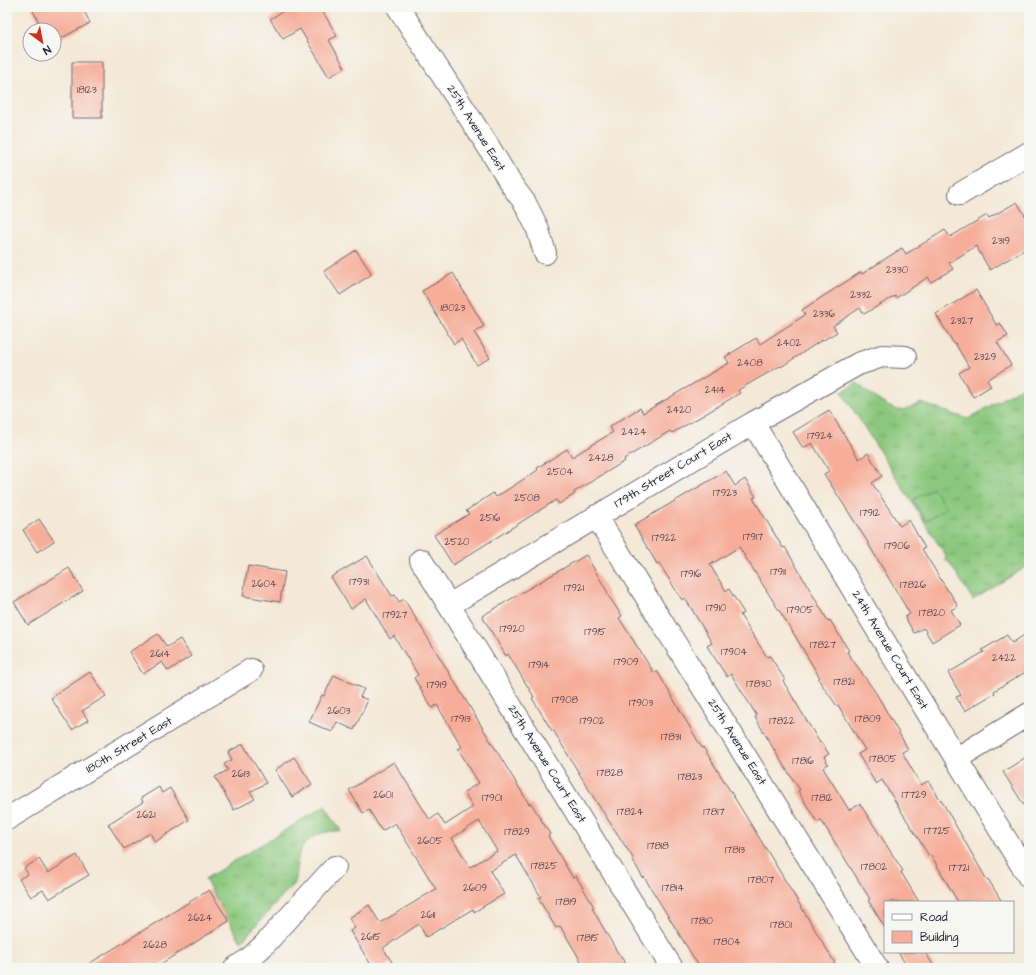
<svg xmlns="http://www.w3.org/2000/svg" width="1036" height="975" viewBox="0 0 1036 975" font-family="'Architects Daughter',sans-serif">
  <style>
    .grass { fill: url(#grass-tufts); stroke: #56755c }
    .pitch { fill: #8bc87d; stroke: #56755c }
    .building { fill: #f6ae9a; fill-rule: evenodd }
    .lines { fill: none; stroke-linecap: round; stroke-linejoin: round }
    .minor-casing { stroke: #6c6771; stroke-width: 24 }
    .minor { stroke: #fff; stroke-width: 22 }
    .labels { text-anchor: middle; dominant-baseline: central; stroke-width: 3; stroke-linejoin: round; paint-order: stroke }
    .number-label { font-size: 10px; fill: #574553 }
    .street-label { font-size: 12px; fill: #22223b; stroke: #f6f6f2 }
  </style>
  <defs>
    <pattern id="grass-tufts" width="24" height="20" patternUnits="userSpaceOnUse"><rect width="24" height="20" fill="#8bc87d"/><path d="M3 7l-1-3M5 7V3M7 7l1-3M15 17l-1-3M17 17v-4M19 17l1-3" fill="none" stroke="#71a268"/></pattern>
  </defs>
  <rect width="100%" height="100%" fill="#f6f6f2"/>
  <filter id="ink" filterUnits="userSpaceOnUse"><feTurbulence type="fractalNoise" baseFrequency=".025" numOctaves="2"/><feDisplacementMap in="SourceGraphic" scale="8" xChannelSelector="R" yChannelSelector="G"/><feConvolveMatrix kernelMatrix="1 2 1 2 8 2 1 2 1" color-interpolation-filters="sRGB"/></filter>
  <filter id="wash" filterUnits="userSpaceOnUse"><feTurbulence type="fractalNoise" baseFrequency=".012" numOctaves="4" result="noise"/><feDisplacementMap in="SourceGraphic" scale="16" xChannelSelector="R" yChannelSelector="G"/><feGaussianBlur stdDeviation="0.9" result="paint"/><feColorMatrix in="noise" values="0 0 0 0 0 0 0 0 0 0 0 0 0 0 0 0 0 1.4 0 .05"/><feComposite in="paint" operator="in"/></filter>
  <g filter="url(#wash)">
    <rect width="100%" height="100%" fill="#f4e8d6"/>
    <!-- grass -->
    <path class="grass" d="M857,383C866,391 890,412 903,410C909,409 916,405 921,403L968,419L1029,383V565L973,600L949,562L945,560L946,556L842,392Z
      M325,806L341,831C322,830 304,837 298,857C296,866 298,874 295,882L241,942L205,879Z"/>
    <!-- pitch -->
    <path class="pitch" d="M933,488L946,508L926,521L913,500Z"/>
    <g id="blocks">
      <!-- building -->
      <path class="building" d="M31,7H82L90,23L54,42V30H43Z
        M290,7H320L337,36L329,40L345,68L329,77L300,29L283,39L270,19Z
        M72,62H102V118H72Z
        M1017,202L1029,222V247L990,270L976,246L949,263L953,269L931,282L928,277L896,298L895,296L864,314L860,308L833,326L837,332L822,341V340L781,367L780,366L738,390L740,393L707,413L672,433L670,431L624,459L625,461L574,492L575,494L559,504L556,500L453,565L434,535L469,514L466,511L493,493L496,497L538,470L537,468L567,449L572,457L613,432L609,427L640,408L643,413L729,363L725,357L756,338L760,344L805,315L802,310L861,272L862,274L902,248L906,254L945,230L950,237L987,215L989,218Z
        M356,250L372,274L340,295L324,271Z
        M453,273L484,326L474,332L490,358L477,365L461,339L454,344L422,291Z
        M976,290L997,326L1000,323L1008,336L997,342L1011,365L987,380L991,386L973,397L959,373L969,367L955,343L954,344L936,314Z
        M829,410L859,459L868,453L882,476L872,483L900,526L909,520L925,548L922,549L948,591H949L958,606L951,610L960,625L932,642L924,628L914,633L905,617L910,614L869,545V544L824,474L829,471L812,443L803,448L793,432Z
        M726,471L735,486L745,479L756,497L753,498L783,548L785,547L828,621L830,620L849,651L847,652L876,693L908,749L902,752L921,785L928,781L944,805L987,880L988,879L1002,902H958L931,855L929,856L882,780L876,784L858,754L865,750L838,705L837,706L818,679L820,678L794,634L739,547L710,565L726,591L729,589L744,613L740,615L767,657L770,656L785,680L783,681L820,743L821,742L829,754L824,757L828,764L823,768L849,810L860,804L903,871L901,872L919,902H885V928L868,900L870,899L821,820L817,822L798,791L800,790L777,755L755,717L757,716L731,674L727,677L707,646L712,643L685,598L682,600L659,563L657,564L634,525Z
        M39,519L54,541L37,552L23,530Z
        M586,555L608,593L607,594L622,616L619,618L654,673L657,671L702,748L703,747L768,852L835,963L827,968H700L644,877L643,878L632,859L633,858L594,798L553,730L552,731L532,698L534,697L508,654L506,656L482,616Z
        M367,556L392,596L395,595L399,602L404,599L529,804L531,803L550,834L548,836L573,878L576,876L594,907L592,908L616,950L629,968H585L560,926L556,928L538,898L541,897L516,855L490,871L504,894L474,912L473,909L426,937L419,924L383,948L392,962L382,968H373L350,931L355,928L349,918L369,905L380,923L436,889L395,823L382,831L369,810L363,813L349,790L394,762L430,820L438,814L445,825L473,807L464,792L479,783L458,749L462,747L437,705L432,708L414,678L418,675L394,636L390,639L366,599L351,609L331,577ZM479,821L497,851L470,867L452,838Z
        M248,566L285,572L280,602L243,596Z
        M69,568L83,591L28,625L14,602Z
        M1029,632V670L994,691L995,693L965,711L956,697L961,695L948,673L984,652L982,650L1007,635L1012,643Z
        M158,634L167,647L180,639L191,656L168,671L162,662L143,674L129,652Z
        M90,672L106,696L82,711L88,720L72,730L51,698Z
        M334,675L364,689L360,697L368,700L354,730L337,722L332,732L309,722L322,695L324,696Z
        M243,744L266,783L250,792L255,799L234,810L215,777L228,770L224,764L232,760L228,752Z
        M1029,755V813L1003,772Z
        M294,757L312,784L292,797L275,770Z
        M159,787L162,793L170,788L189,820L155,842L150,833L124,849L108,824L143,802L141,798Z
        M77,855L89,875L49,899L43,890L31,897L19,879L28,874L24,868L39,859L48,873Z
        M209,890L229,921L191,945L154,968H82Z
        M898,952H925L935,968H908Z"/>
    </g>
  </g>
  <g filter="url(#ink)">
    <use href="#blocks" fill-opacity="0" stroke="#6c6771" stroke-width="1"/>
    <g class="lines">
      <!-- minor casing -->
      <g class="minor-casing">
        <path id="minor" d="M398,7L488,146L511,184L525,203L537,227L545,253
          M960,194L1029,153
          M753,423L899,666L1029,877
          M596,516L877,968
          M421,560L672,968
          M449,605L753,423L858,364L882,356L905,357
          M956,759L1029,714
          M7,819L251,670
          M235,968L249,959L264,945L335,867"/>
      </g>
      <!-- minor -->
      <use href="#minor" class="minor"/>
    </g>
  </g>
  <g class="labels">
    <!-- number labels -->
    <g class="number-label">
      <text x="87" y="90">18123</text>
      <text x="1001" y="241">2319</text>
      <text x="897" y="270">2330</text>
      <text x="861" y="295">2332</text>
      <text x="453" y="308">18023</text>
      <text x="824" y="314">2336</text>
      <text x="962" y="321">2327</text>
      <text x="789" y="343">2402</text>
      <text x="985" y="357">2329</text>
      <text x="750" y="363">2408</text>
      <text x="715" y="390">2414</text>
      <text x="679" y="410">2420</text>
      <text x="634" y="432">2424</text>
      <text x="820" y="436">17924</text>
      <text x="601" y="458">2428</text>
      <text x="560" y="472">2504</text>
      <text x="725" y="493">17923</text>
      <text x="527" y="498">2508</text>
      <text x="870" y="513">17912</text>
      <text x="490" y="518">2516</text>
      <text x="753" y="537">17917</text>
      <text x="664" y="538">17922</text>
      <text x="457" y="542">2520</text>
      <text x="897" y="546">17906</text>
      <text x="778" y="572">17911</text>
      <text x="691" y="574">17916</text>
      <text x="359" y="582">17931</text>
      <text x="264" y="584">2604</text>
      <text x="913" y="585">17826</text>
      <text x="574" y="588">17921</text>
      <text x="716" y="608">17910</text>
      <text x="800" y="610">17905</text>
      <text x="932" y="613">17820</text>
      <text x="395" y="615">17927</text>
      <text x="512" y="629">17920</text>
      <text x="595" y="632">17915</text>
      <text x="823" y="645">17827</text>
      <text x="734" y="652">17904</text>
      <text x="160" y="654">2614</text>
      <text x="1004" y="658">2422</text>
      <text x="626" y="662">17909</text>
      <text x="539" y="665">17914</text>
      <text x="844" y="682">17821</text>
      <text x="759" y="684">17830</text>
      <text x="437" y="685">17919</text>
      <text x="565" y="700">17908</text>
      <text x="641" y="703">17903</text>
      <text x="339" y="711">2603</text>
      <text x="461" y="719">17913</text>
      <text x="868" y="719">17809</text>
      <text x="592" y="721">17902</text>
      <text x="782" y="721">17822</text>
      <text x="671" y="737">17831</text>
      <text x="883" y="759">17805</text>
      <text x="803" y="761">17816</text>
      <text x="610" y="773">17828</text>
      <text x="241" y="774">2613</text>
      <text x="690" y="777">17823</text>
      <text x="383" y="795">2601</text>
      <text x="914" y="795">17729</text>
      <text x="492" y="798">17901</text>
      <text x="822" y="798">17812</text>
      <text x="630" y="812">17824</text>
      <text x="714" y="812">17817</text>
      <text x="146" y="815">2621</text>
      <text x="937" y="831">17725</text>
      <text x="517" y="832">17829</text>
      <text x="430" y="841">2605</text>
      <text x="658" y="846">17818</text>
      <text x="735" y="850">17813</text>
      <text x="544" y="866">17825</text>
      <text x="874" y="867">17802</text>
      <text x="959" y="868">17721</text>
      <text x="761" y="880">17807</text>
      <text x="475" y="888">2609</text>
      <text x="673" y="888">17814</text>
      <text x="566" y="902">17819</text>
      <text x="428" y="915">2611</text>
      <text x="200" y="918">2624</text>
      <text x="702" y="921">17810</text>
      <text x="781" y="925">17801</text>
      <text x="371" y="937">2615</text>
      <text x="588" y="938">17815</text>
      <text x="727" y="942">17804</text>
      <text x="155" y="945">2628</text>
    </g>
    <!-- street labels -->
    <g class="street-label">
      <text transform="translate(476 128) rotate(58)">25th Avenue East</text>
      <text transform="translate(673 470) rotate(-31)">179th Street Court East</text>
      <text transform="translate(890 650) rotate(59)">24th Avenue Court East</text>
      <text transform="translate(737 742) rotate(58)">25th Avenue East</text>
      <text transform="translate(129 745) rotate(-31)">180th Street East</text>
      <text transform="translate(547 764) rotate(58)">25th Avenue Court East</text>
    </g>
  </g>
  <!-- margin -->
  <rect width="1036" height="975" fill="none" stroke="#f6f6f2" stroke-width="24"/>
  <!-- legend -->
  <rect x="884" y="901" width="130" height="52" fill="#f6f6f2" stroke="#a1a1a9"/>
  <rect x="892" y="914" width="20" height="6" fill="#ffffff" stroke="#a1a1a9"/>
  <text x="920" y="921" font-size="12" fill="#22223b">Road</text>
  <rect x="892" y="931" width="20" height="12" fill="#f6ae9a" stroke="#a1a1a9"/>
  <text x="920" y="941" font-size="12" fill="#22223b">Building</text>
  <!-- north arrow -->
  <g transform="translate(42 42) rotate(148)"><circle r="19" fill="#f6f6f2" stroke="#a1a1a9"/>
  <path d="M0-3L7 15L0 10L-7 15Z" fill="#c8321e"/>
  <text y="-6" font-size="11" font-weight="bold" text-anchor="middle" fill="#22223b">N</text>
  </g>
</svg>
